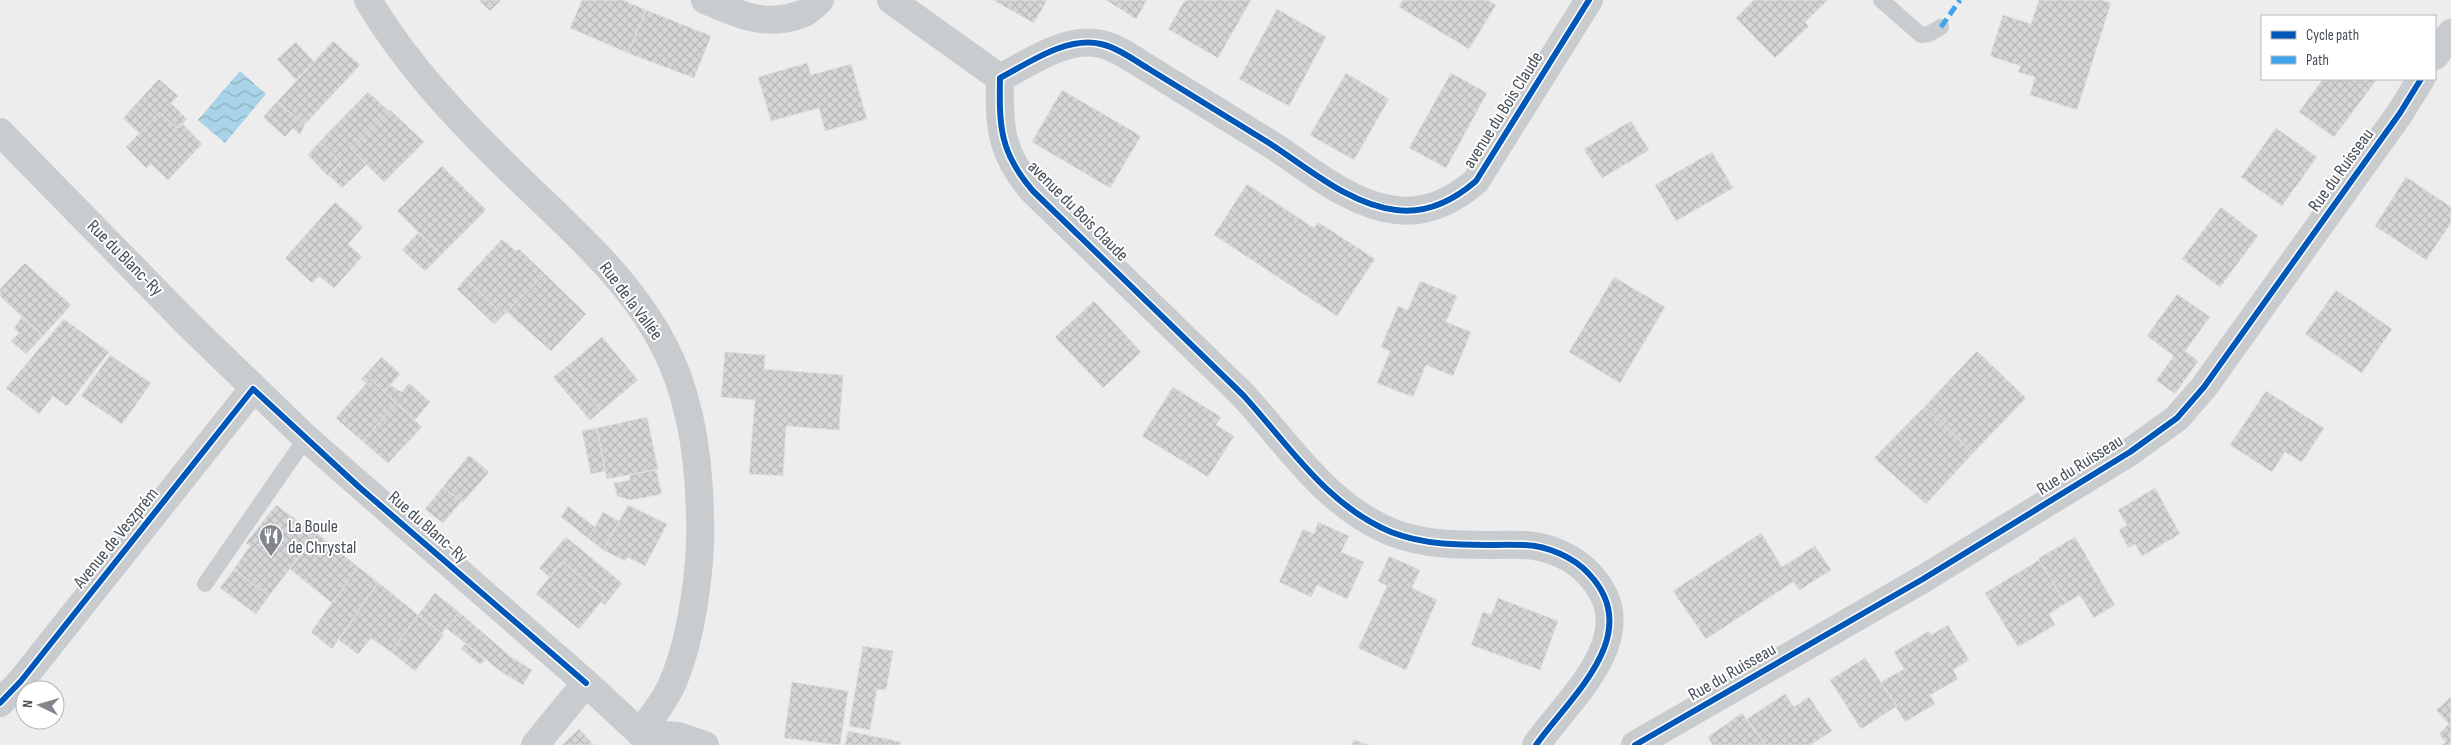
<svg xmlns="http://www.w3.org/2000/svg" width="2451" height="745" viewBox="0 0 2451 745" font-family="'Sofia Sans Condensed',sans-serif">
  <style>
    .water { fill: url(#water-waves) }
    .building { fill: url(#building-cross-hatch); stroke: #dfdfe0 }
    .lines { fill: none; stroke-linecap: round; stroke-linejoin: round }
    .service { stroke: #c9ccce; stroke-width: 16 }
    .minor { stroke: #c9ccce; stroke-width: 28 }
    .tertiary { stroke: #c9ccce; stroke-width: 28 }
    .quiet { stroke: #3fa4ed; stroke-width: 5; stroke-dasharray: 10 5; stroke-linecap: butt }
    .cycleway-casing { stroke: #fff; stroke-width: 9 }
    .cycleway { stroke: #0057b8; stroke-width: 6 }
    .labels { text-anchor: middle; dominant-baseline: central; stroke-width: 4; stroke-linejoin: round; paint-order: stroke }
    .street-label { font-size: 18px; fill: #464e58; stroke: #fff }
    .poi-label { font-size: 18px; fill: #464e58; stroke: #fff; text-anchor: start }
  </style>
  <defs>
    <pattern id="water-waves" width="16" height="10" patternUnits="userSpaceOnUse" patternTransform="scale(1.25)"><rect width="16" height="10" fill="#a9d4e8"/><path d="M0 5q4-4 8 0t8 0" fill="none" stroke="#8baebf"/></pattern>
    <pattern id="building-cross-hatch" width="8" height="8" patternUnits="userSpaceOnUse" patternTransform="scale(1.25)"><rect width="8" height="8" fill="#d5d5d7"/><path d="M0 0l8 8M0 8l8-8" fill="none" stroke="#b8b8bb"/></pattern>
  </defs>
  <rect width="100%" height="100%" fill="#eeeded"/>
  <!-- water -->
  <path class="water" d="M240,71L266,94L225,143L198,120Z"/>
  <!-- building -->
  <path class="building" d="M479,0H501L490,11Z
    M582,0H623L646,10L628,53L570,28Z
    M993,0H1047L1034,23Z
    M1106,0H1147L1136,19Z
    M1185,0H1251L1218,58L1168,29Z
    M1403,0H1487L1496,5L1469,49L1399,7Z
    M1754,0H1828L1805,22L1809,26L1775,58L1736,18Z
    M2039,0H2101L2111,3L2077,110L2030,95L2035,77L2018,72L2021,66L1990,56L2003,15L2031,24Z
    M1277,9L1326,37L1289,106L1239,79Z
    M646,10L711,36L694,78L628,53Z
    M333,41L360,65L305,124L277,102Z
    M296,42L314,62L296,80L277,59Z
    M807,63L811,75L851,64L867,119L825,131L819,108L771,121L758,77Z
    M1346,73L1389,99L1354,160L1310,135Z
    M1451,73L1487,93L1446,168L1409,148Z
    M159,79L178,96L171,103L187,119L178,128L159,112L139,133L123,118Z
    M2323,79H2377L2334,137L2299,112Z
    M1062,90L1141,136L1110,188L1032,142Z
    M368,92L389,111L351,149L366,165L342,188L329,175L341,162L320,141Z
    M277,102L305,124L300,135L293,128L285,137L263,117Z
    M390,110L424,142L384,182L351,149Z
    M159,112L178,128L182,123L202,144L168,180L151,164L146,168L126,147Z
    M1631,121L1649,150L1602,178L1584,149Z
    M2276,128L2317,157L2282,206L2241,177Z
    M320,141L341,162L328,176L308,155Z
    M1712,152L1733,188L1676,221L1655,185Z
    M442,166L486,210L441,255L397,211Z
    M2406,177L2451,207V223L2426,260L2375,226Z
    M1247,184L1314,228L1318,222L1375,259L1337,316L1214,235Z
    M335,202L363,227L348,244L362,257L334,288L319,276L312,283L285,258Z
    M2221,207L2258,236L2220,287L2182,259Z
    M419,232L441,255L425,271L402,250Z
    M502,239L516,251L519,249L545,274L504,315L466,278Z
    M25,263L71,305L43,336L0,296V289Z
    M545,274L586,314L551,351L507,312Z
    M1614,277L1665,307L1620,383L1569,352Z
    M466,278L504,315L494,324L457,289Z
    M1420,281L1457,296L1446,322L1471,332L1453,376L1426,365L1413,397L1377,383L1390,351L1381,347L1398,306L1408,310Z
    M2336,290L2392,329L2362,373L2305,334Z
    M2177,294L2210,317L2185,351L2198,361L2175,394L2156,380L2174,356L2147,336Z
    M1094,301L1141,352L1103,388L1055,337Z
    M22,317L43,336L26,354L11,341L19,333L14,328Z
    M64,319L109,352L67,406L53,396L39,414L6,388Z
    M602,337L638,380L601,411L565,368Z
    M1977,351L2026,398L1973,453L1925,406Z
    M725,352L765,355L764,369L843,375L839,430L786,426L783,476L749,474L755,400L721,397Z
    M110,355L151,383L122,424L81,396Z
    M382,357L400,374L384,392L370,379L366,383L361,379Z
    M565,368L601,411L590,420L553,377Z
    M370,379L396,403L362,441L336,418Z
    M409,383L430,402L415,420L384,392L390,385L402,392Z
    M1173,387L1221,417L1216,425L1234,436L1208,477L1142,436Z
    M2266,391L2324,428L2302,462L2285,452L2272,472L2230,445Z
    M396,403L422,427L388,463L362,441Z
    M1925,406L1973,453L1926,504L1874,458Z
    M647,417L658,469L607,479L597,428Z
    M597,428L605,471L591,474L582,431Z
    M469,455L489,472L463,502L443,487Z
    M656,470L662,494L631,500L617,496L614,483L630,480L629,475Z
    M443,487L462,501L443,523L425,509Z
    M2155,488L2180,534L2142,556L2135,544L2128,548L2119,530L2127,525L2118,510Z
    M276,505L316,534L269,596L234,569L250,546L246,543Z
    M628,505L667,524L645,566L627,557L625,561L603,550Z
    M568,506L595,527L603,512L619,521L603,550L561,517Z
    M1318,522L1349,536L1341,552L1364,562L1347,599L1317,585L1311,597L1279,582L1303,529L1314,534Z
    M317,533L358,567L332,603L290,569Z
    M1761,533L1782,567L1815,546L1831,570L1800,590L1793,582L1706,639L1673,591Z
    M566,537L622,583L605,605L601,602L605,597L562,562L549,577L539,568Z
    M2075,537L2115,605L2094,618L2080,595L2066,603L2039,560V558Z
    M1389,556L1420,570L1412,588L1437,600L1406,670L1358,648L1387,586L1378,581Z
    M2039,560L2066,603L2049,614L2055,625L2018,647L1985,593Z
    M562,562L605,597L579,629L536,594Z
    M358,567L378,582L332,649L311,632Z
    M234,569L269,596L256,614L220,588Z
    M378,582L418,615L391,652L371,638L358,654L339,640Z
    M435,593L459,612L442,633L418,615Z
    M1498,598L1558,621L1540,670L1471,645L1483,612L1491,615Z
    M459,612L511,657L532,670L523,685L503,673L446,628Z
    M418,615L444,635L415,671L391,652Z
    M1948,625L1969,660L1953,670L1958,679L1930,695L1935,704L1905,722L1881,682L1904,669L1894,652L1929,631L1931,635Z
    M465,644L485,660L480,664L461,649Z
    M863,646L893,651L886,690L877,689L870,730L849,726Z
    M1865,658L1897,706L1861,729L1830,680Z
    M792,682L848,691L840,745L784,738Z
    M1785,694L1794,707L1809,697L1832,731L1810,745H1765L1747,719Z
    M2451,697V745H2442L2446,742L2439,734L2449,724L2436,710Z
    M1742,713L1765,745H1713L1708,737Z
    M579,729L594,745H562Z
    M848,731L901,742V745H845Z
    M1354,740L1369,745H1352Z"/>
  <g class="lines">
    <!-- service -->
    <path class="service" d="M1881,0L1921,35L1929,34L1941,27
      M205,584L306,438"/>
    <!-- minor -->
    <path class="minor" d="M368,0C406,64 456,117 509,169C564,223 627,275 663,344C691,396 699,458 700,516C702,564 692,638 673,682C666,700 651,717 640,733
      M705,0C738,14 764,28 802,14C808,12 815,5 820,0
      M891,0L1000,78
      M2435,56L2451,33
      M0,132L189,325L306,438L586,683L640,733L678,736L705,745
      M535,745L586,683
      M1536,745C1570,697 1646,634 1589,574C1574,557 1547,546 1525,545C1480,544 1434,549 1391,532C1326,505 1288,444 1243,395L1033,191C1000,153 999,127 1000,78C1029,63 1066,36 1101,44C1118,48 1134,60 1149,69C1189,94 1229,118 1269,143C1308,168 1350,205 1396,210C1427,214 1453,201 1476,181L1589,0
      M1635,745L1923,579L2130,452L2177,418L2204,387L2400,113L2421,79"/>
    <!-- tertiary -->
    <path class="tertiary" d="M0,703L21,681L253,389
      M640,733L650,745"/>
    <!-- quiet -->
    <path class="quiet" d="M1941,27L1960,0"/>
    <!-- cycleway casing -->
    <g class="cycleway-casing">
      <path id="cycleway" d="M0,703L21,681L253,389L359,487L586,683
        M1536,745C1570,697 1646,634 1589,574C1574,557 1547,546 1525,545C1480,544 1434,549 1391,532C1326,505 1288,444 1243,395L1033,191C1000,153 999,127 1000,78C1029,63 1066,36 1101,44C1118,48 1134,60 1149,69C1189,94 1229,118 1269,143C1308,168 1350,205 1396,210C1427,214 1453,201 1476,181L1589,0
        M1635,745L1923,579L2130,452L2177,418L2204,387L2400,113L2421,79"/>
    </g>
    <!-- cycleway -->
    <use href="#cycleway" class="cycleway"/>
  </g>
  <!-- icons -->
  <defs>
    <g id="restaurant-pin" transform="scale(1.25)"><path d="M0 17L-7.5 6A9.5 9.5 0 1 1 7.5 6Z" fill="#81868c" stroke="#fff"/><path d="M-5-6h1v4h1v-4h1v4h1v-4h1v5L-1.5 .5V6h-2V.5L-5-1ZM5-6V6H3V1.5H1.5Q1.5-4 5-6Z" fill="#fff"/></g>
  </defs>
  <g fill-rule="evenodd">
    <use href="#restaurant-pin" x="271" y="536"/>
  </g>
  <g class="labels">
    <!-- street labels -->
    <g class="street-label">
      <text transform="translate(1503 110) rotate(-58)">avenue du Bois Claude</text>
      <text transform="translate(2341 170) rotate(-54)">Rue du Ruisseau</text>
      <text transform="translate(1078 211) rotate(45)">avenue du Bois Claude</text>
      <text transform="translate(125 258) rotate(45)">Rue du Blanc-Ry</text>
      <text transform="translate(631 301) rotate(53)">Rue de la Vallée</text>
      <text transform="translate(2080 465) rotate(-32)">Rue du Ruisseau</text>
      <text transform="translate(428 527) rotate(41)">Rue du Blanc-Ry</text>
      <text transform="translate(116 538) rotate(-51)">Avenue de Veszprém</text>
      <text transform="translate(1732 672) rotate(-30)">Rue du Ruisseau</text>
    </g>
    <!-- poi labels -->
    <g class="poi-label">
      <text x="288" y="526">La Boule<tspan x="288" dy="21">de Chrystal</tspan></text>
    </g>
  </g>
  <!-- legend -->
  <rect x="2261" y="15" width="175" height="65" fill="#ffffff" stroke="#b5b8bc"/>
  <rect x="2271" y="31" width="25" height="8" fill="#0057b8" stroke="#b5b8bc"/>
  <text x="2306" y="40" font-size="15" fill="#464e58">Cycle path</text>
  <rect x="2271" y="56" width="25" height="8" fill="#3fa4ed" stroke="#b5b8bc"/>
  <text x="2306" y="65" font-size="15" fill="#464e58">Path</text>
  <!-- north arrow -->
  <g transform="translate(40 705) rotate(275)"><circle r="24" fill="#ffffff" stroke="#b5b8bc"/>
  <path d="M0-4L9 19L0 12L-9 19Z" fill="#81868c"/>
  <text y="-8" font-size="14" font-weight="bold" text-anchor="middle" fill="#464e58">N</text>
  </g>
</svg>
